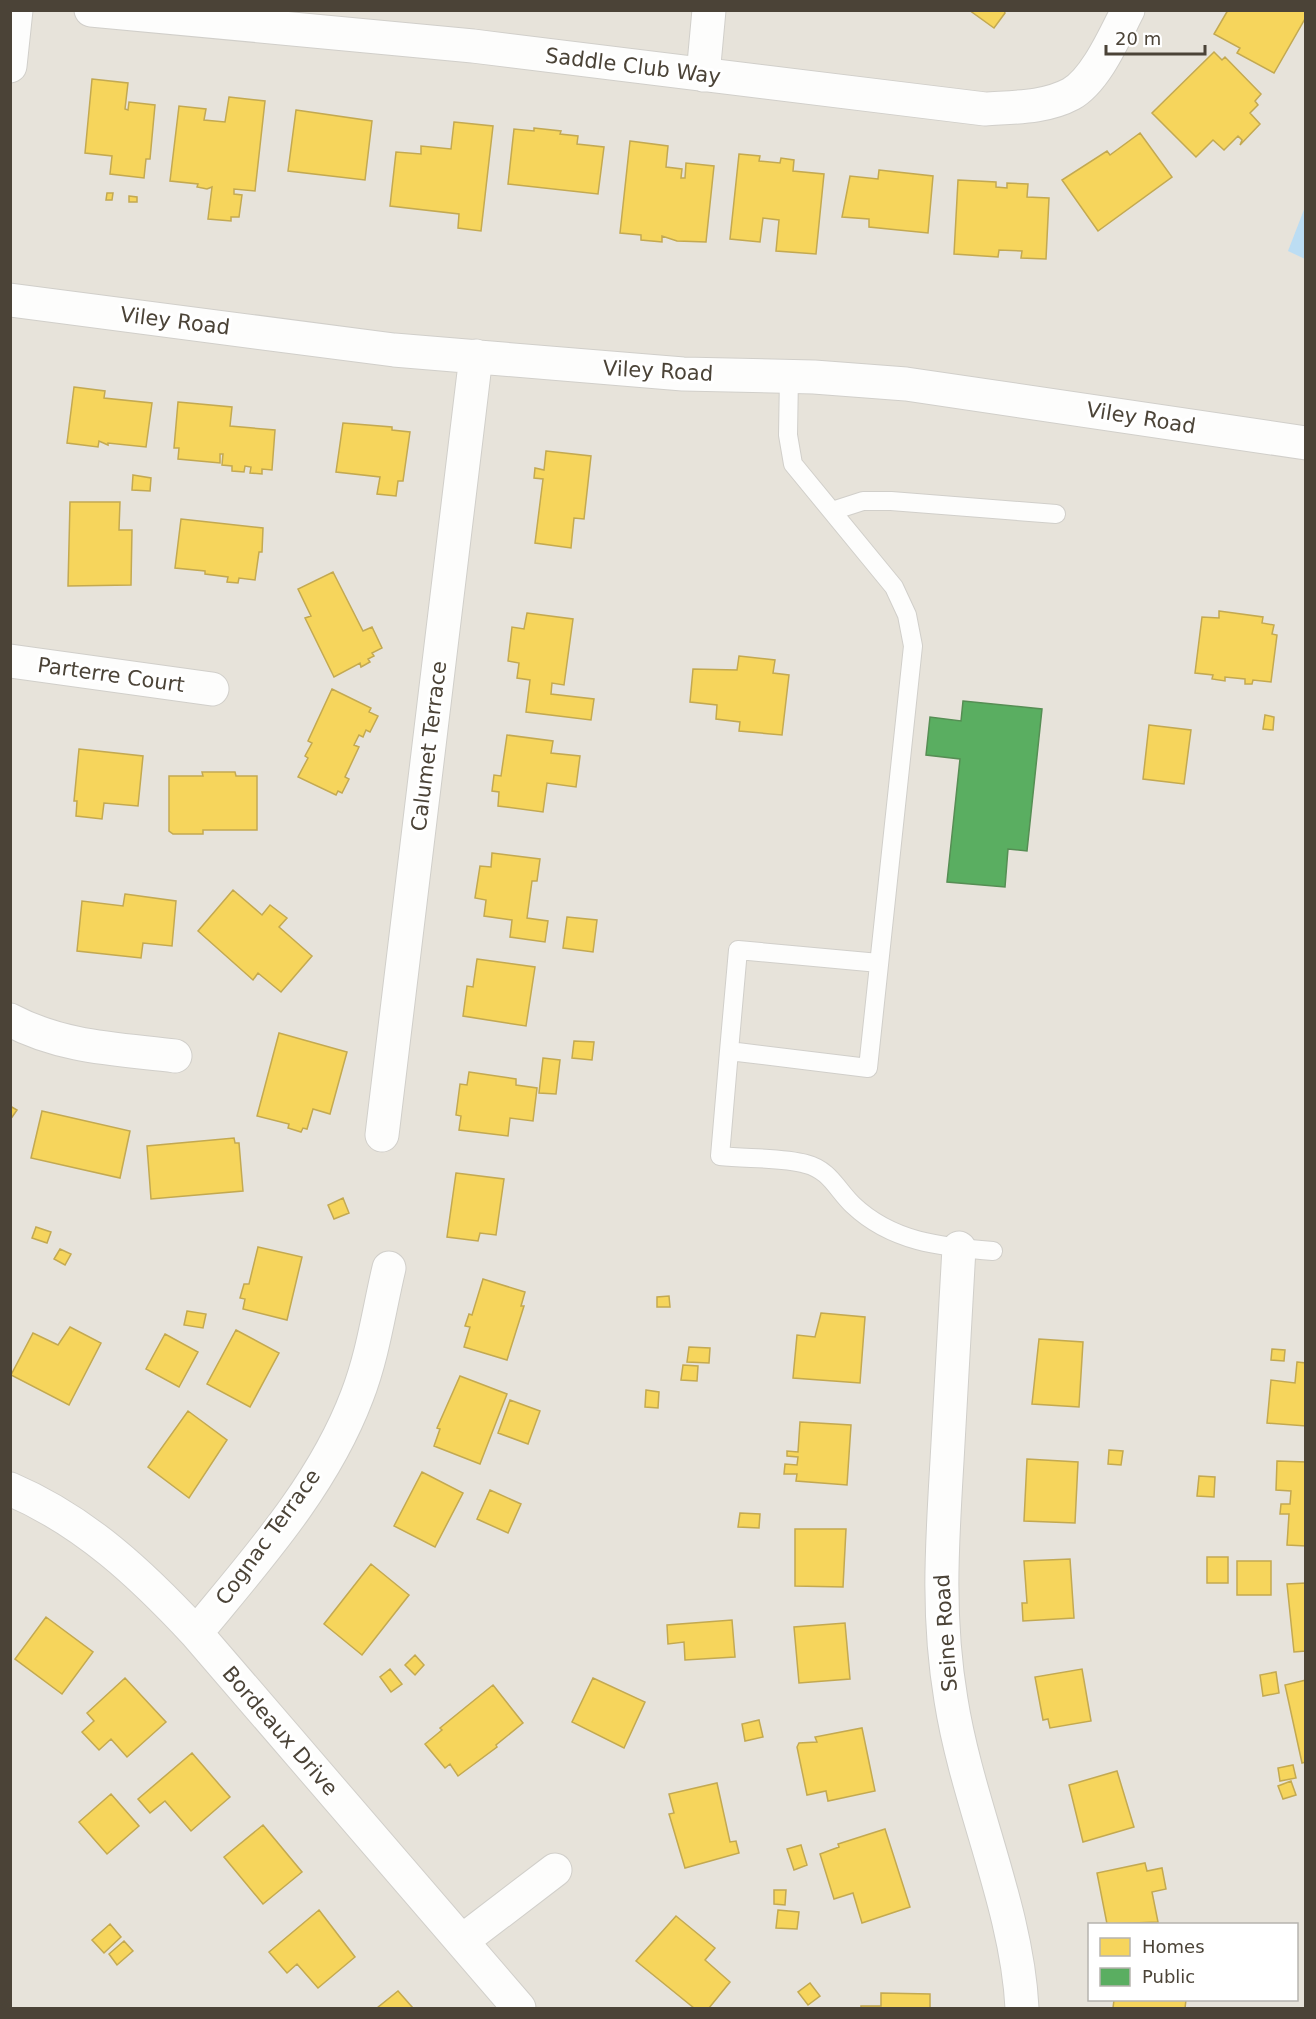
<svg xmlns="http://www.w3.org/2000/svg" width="1316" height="2019" viewBox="0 0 1316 2019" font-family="'DejaVu Sans',sans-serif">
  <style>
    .residential { fill: #e7e3da; fill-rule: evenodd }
    .water { fill: #bcddf3 }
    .homes { fill: #f6d55c; stroke: #c3a951; stroke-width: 1.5 }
    .public { fill: #5aae61; stroke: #568e54; stroke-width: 1.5 }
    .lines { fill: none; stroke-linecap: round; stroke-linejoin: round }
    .lane-casing { stroke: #d1cfca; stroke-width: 20 }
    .street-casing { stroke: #d1cfca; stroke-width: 35 }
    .lane { stroke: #fdfdfc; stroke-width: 18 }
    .street { stroke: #fdfdfc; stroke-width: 33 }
    .labels { text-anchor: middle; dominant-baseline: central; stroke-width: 6; stroke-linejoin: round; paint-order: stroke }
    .street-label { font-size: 21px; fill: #4b4337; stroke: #fff }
  </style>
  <rect width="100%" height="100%" fill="#f3f1ed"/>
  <!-- residential -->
  <path class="residential" d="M11,11H1305V2008H11ZM1090,1924H1296V2000H1090Z"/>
  <!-- water -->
  <path class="water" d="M1305,207V259L1288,251Z"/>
  <!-- homes -->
  <path class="homes" d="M969,10H1004L1005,13L994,28Z
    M1228,10H1306V17L1274,73L1237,53L1240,48L1214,34Z
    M1214,52L1222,60L1225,57L1261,94L1255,101L1258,105L1250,113L1260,124L1240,145L1242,140L1238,136L1224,150L1213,140L1196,157L1152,113Z
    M92,79L128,83L125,109L128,110L129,102L155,105L150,159H146L144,178L110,174L112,156L85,153Z
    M229,97L265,101L255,191L234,189V194L242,195L239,217H231V221L208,219L212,187L207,189L197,187L198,184L170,181L179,106L206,109L204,120L225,122Z
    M296,110L372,121L365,180L288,171Z
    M454,122L493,126L481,231L458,228L459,214L390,206L396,152L421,154V146L451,149Z
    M534,128L561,131L560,134L578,136L577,144L604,147L598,194L508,184L514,129L534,131Z
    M1140,133L1172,177L1098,231L1062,180L1107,151L1110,155Z
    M630,141L668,146L666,167L682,169L681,178H685L686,163L714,166L706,242L677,241L662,236V242L641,240V235L620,233Z
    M739,154L760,156L759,161L780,163L781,158L794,160L793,171L824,174L816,254L776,251L779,220L763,218L760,242L730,239Z
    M879,170L933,176L928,233L869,227V219L842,217L850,176L878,179Z
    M958,180L996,182V187L1007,188V183L1028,184L1027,197L1049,198L1046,259L1021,258L1022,251L999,250L998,257L954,254Z
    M107,193H113L112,200H106Z
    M129,196L137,197V202H129Z
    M74,387L105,391L104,398L152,403L146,447L108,443V445L99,441L98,447L67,443Z
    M178,402L232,407L230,426L275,430L272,470L262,469V474L250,473L251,467L245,466L244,472L232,471V466L222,465L223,454H220V463L178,459L179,448H174Z
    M343,423L392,427V430L410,432L403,481H398L396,496L377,494L380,477L336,472Z
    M546,451L591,456L584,519L574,518L571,548L535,543L543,479L534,478L535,468L544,470Z
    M133,475L151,478L150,491L132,490Z
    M70,502H120L119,530H132L131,585L68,586Z
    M181,519L263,528L262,552H259L255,580L239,578L238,583L227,582L228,577L205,574V571L175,568Z
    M333,572L363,631L372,627L382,648L372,653L374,656L368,659L370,662L361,667L360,663L334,677L305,618L311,616L298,589Z
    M1219,611L1263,617L1262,623L1274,625L1272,634L1277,635L1271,682L1253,680L1252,684H1245V679L1225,677V681L1212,679L1213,675L1195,673L1202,617L1219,618Z
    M527,613L573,619L564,685L552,683L551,694L594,699L591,720L526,712L530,680L517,678L519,663L508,661L512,627L524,629Z
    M739,656L775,660L773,673L789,675L782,735L739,731L740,722L716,719L717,705L690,702L693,669L737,670Z
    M332,689L371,708L369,712L378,716L370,732L366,730L363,737L359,735L354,745L359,747L345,777L349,779L342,793L338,791L336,795L298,777L308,758L305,756L312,743L308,741Z
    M1265,715L1274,717L1273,730L1263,729Z
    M1149,725L1191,730L1184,784L1143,779Z
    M507,735L553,741L551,753L580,756L576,787L547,783L543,812L498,806L499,792L492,791L494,775L501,776Z
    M79,749L143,756L138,806L104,803L102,819L76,816L77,801H74Z
    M202,772H235L236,776H257V830H203V834H173L169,831V776H203Z
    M492,853L540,859L537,881H532L527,918L548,921L545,942L510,937L512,920L484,916L486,900L475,898L480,866L491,867Z
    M233,890L262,915L270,905L287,918L279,927L312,956L281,992L258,973L253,980L198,931Z
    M125,894L176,901L172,946L143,943L141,958L77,951L82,901L123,906Z
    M567,917L597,920L593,952L563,948Z
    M477,959L535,967L526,1026L463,1016L467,986L473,987Z
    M279,1033L347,1052L330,1114L313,1109L307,1129L303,1128L301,1132L288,1128L289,1124L257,1116Z
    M574,1041L594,1042L592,1060L572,1058Z
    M543,1058L560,1060L556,1094L539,1093Z
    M469,1072L516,1079V1085L537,1088L533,1121L510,1118L508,1136L459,1130L461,1116L456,1115L460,1084L467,1085Z
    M10,1106L17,1110L10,1120Z
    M42,1111L130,1131L120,1178L31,1158Z
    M234,1138L235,1143H239L243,1191L151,1199L147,1146Z
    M456,1173L504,1179L496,1235L480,1233L478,1241L447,1237Z
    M343,1198L349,1213L334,1219L328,1205Z
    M36,1227L51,1232L47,1243L32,1238Z
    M258,1247L302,1257L287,1320L243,1309L245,1299L240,1298L244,1284H249Z
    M60,1249L71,1254L65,1265L54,1259Z
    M483,1279L525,1292L521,1306H524L507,1360L464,1347L470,1327L465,1326L469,1314L472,1315Z
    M669,1296L670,1307H657V1297Z
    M187,1311L206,1314L203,1328L184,1325Z
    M821,1313L865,1317L860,1383L793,1378L797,1335L815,1337Z
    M70,1327L101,1343L69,1405L11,1375L33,1333L58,1345Z
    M236,1330L279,1353L250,1407L207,1384Z
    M165,1334L198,1352L179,1387L146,1369Z
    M1039,1339L1083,1342L1079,1407L1032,1404Z
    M689,1347L710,1348L709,1363L687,1362Z
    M1272,1349L1285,1350L1284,1361L1271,1360Z
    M1297,1362L1306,1363V1426L1267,1423L1271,1380L1295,1383Z
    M683,1365L698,1366L697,1381L681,1380Z
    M460,1376L507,1394L480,1464L434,1446L440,1429L437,1428Z
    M646,1390L659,1392L658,1408L645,1407Z
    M510,1400L540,1411L528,1444L498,1433Z
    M188,1411L227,1440L189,1498L148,1467Z
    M800,1422L851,1425L847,1485L796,1481L797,1474H784L785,1464L797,1465L798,1457L787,1456V1451L798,1452Z
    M1109,1450L1123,1451L1121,1465L1108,1464Z
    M1027,1459L1078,1462L1075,1523L1024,1521Z
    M1277,1461L1306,1462V1546L1287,1545L1289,1514H1280L1281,1504H1290L1291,1491L1276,1490Z
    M422,1472L463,1493L435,1547L394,1526Z
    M1199,1476L1215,1477L1214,1497L1197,1496Z
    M490,1490L521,1504L508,1533L477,1519Z
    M740,1513L760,1514L759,1528L738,1527Z
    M795,1529H846L843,1587L795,1586Z
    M1207,1557H1228V1583H1207Z
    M1070,1559L1074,1618L1023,1621L1022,1603H1027L1024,1561Z
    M1237,1561H1271V1595H1237Z
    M371,1564L409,1595L362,1655L324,1624Z
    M1306,1583V1651L1294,1652L1287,1584Z
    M46,1617L93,1652L62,1694L15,1659Z
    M732,1620L735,1657L685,1660L684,1642L668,1644L667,1625Z
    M845,1623L850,1679L799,1683L794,1627Z
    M415,1655L424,1665L415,1675L405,1665Z
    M390,1669L402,1684L391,1692L380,1677Z
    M1082,1669L1091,1721L1050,1728L1048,1719L1043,1720L1035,1677Z
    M1276,1672L1279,1693L1263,1696L1260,1675Z
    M125,1678L166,1722L127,1757L111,1739L99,1750L82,1732L94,1721L87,1713Z
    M593,1678L645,1702L624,1748L572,1722Z
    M1306,1680V1762L1302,1763L1285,1685Z
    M493,1685L523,1723L496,1745L497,1747L458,1776L450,1764L445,1768L425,1744L442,1730L440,1728Z
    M759,1720L763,1737L745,1741L742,1724Z
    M862,1728L875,1791L828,1801L826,1791L807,1795L797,1747L799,1743L817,1742L815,1737Z
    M192,1753L230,1797L191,1831L165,1801L150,1813L138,1799Z
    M1293,1765L1296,1778L1280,1781L1278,1768Z
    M1117,1771L1134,1827L1083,1842L1069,1785Z
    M1291,1781L1296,1795L1283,1799L1278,1786Z
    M717,1783L730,1842L736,1841L739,1853L685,1868L669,1814L674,1813L669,1794Z
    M111,1794L139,1826L107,1854L79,1822Z
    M263,1825L302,1872L263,1904L224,1857Z
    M885,1829L910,1907L862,1923L853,1893L834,1899L820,1854L839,1847L838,1844Z
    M801,1845L807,1865L794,1870L787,1849Z
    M1145,1863L1147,1871L1162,1868L1166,1889L1152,1892L1158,1922L1107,1924L1097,1873Z
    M774,1890H786L785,1905L774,1904Z
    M319,1910L355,1957L318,1988L297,1964L287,1973L269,1952Z
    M778,1910L799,1912L797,1929L776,1928Z
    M676,1916L715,1948L705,1960L730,1982L709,2008H694L636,1961Z
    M110,1924L121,1937L104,1953L92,1940Z
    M124,1941L133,1951L117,1965L109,1954Z
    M810,1983L820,1996L808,2005L798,1992Z
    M398,1991L413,2008H377Z
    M881,1993L930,1994V2008H861V2006H881Z
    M1114,2000H1186L1185,2008H1113Z"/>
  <!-- public -->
  <path class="public" d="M963,701L1042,709L1027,851L1008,849L1005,887L947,882L960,759L926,755L930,717L961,721Z"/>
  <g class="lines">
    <!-- lane casing -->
    <g class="lane-casing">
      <path id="lane" d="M789,376L788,435L793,464L894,587L907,615L913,646L868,1068L729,1051L720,1156C746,1159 781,1157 806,1164C830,1170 837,1190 853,1205C892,1242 941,1247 993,1251
        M832,511L863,501H891L1056,514
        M729,1051L738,950L879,963"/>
    </g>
    <!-- street casing -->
    <g class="street-casing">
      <path id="street" d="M91,10L473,46L985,109C1013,107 1045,108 1071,94C1096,80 1115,35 1128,10
        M10,66L16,10
        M703,75L709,10
        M10,300L394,350L683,374L814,377L906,384L1306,443
        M10,661L212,689
        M10,1020C63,1048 118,1049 175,1056
        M382,1135L476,356
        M959,1248C955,1319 951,1390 947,1461C942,1545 937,1616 951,1700C967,1802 1017,1907 1022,2008
        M10,1489C85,1521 142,1575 196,1633L519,2008
        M196,1633C256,1560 323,1486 357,1396C373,1355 379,1310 389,1268
        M462,1941L555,1870"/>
    </g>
    <!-- lane -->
    <use href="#lane" class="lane"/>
    <!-- street -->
    <use href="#street" class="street"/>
  </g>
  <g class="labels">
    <!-- street labels -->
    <g class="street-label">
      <text transform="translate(633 66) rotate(7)">Saddle Club Way</text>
      <text transform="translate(175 321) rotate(7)">Viley Road</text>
      <text transform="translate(658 371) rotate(3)">Viley Road</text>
      <text transform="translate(1141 418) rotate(9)">Viley Road</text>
      <text transform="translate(111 675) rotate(8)">Parterre Court</text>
      <text transform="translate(429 746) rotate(-83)">Calumet Terrace</text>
      <text transform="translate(268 1537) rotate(-54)">Cognac Terrace</text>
      <text transform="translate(946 1633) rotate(-94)">Seine Road</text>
      <text transform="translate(280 1731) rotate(49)">Bordeaux Drive</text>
    </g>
  </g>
  <!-- border -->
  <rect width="1316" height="2019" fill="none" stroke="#4b4337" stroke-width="24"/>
  <!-- legend -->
  <rect x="1088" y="1923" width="210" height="78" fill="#ffffff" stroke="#b7b4af" stroke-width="1.5"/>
  <rect x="1100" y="1938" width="30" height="18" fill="#f6d55c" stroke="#b7b4af" stroke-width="1.5"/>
  <text x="1142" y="1953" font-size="18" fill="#4b4337">Homes</text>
  <rect x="1100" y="1968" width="30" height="18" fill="#5aae61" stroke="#b7b4af" stroke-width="1.5"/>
  <text x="1142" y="1983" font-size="18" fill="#4b4337">Public</text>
  <!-- scale -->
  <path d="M1106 45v9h99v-9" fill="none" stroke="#4b4337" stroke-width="3"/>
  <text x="1115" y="45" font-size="18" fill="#4b4337" stroke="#ffffff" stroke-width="4.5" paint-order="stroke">20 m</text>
</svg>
